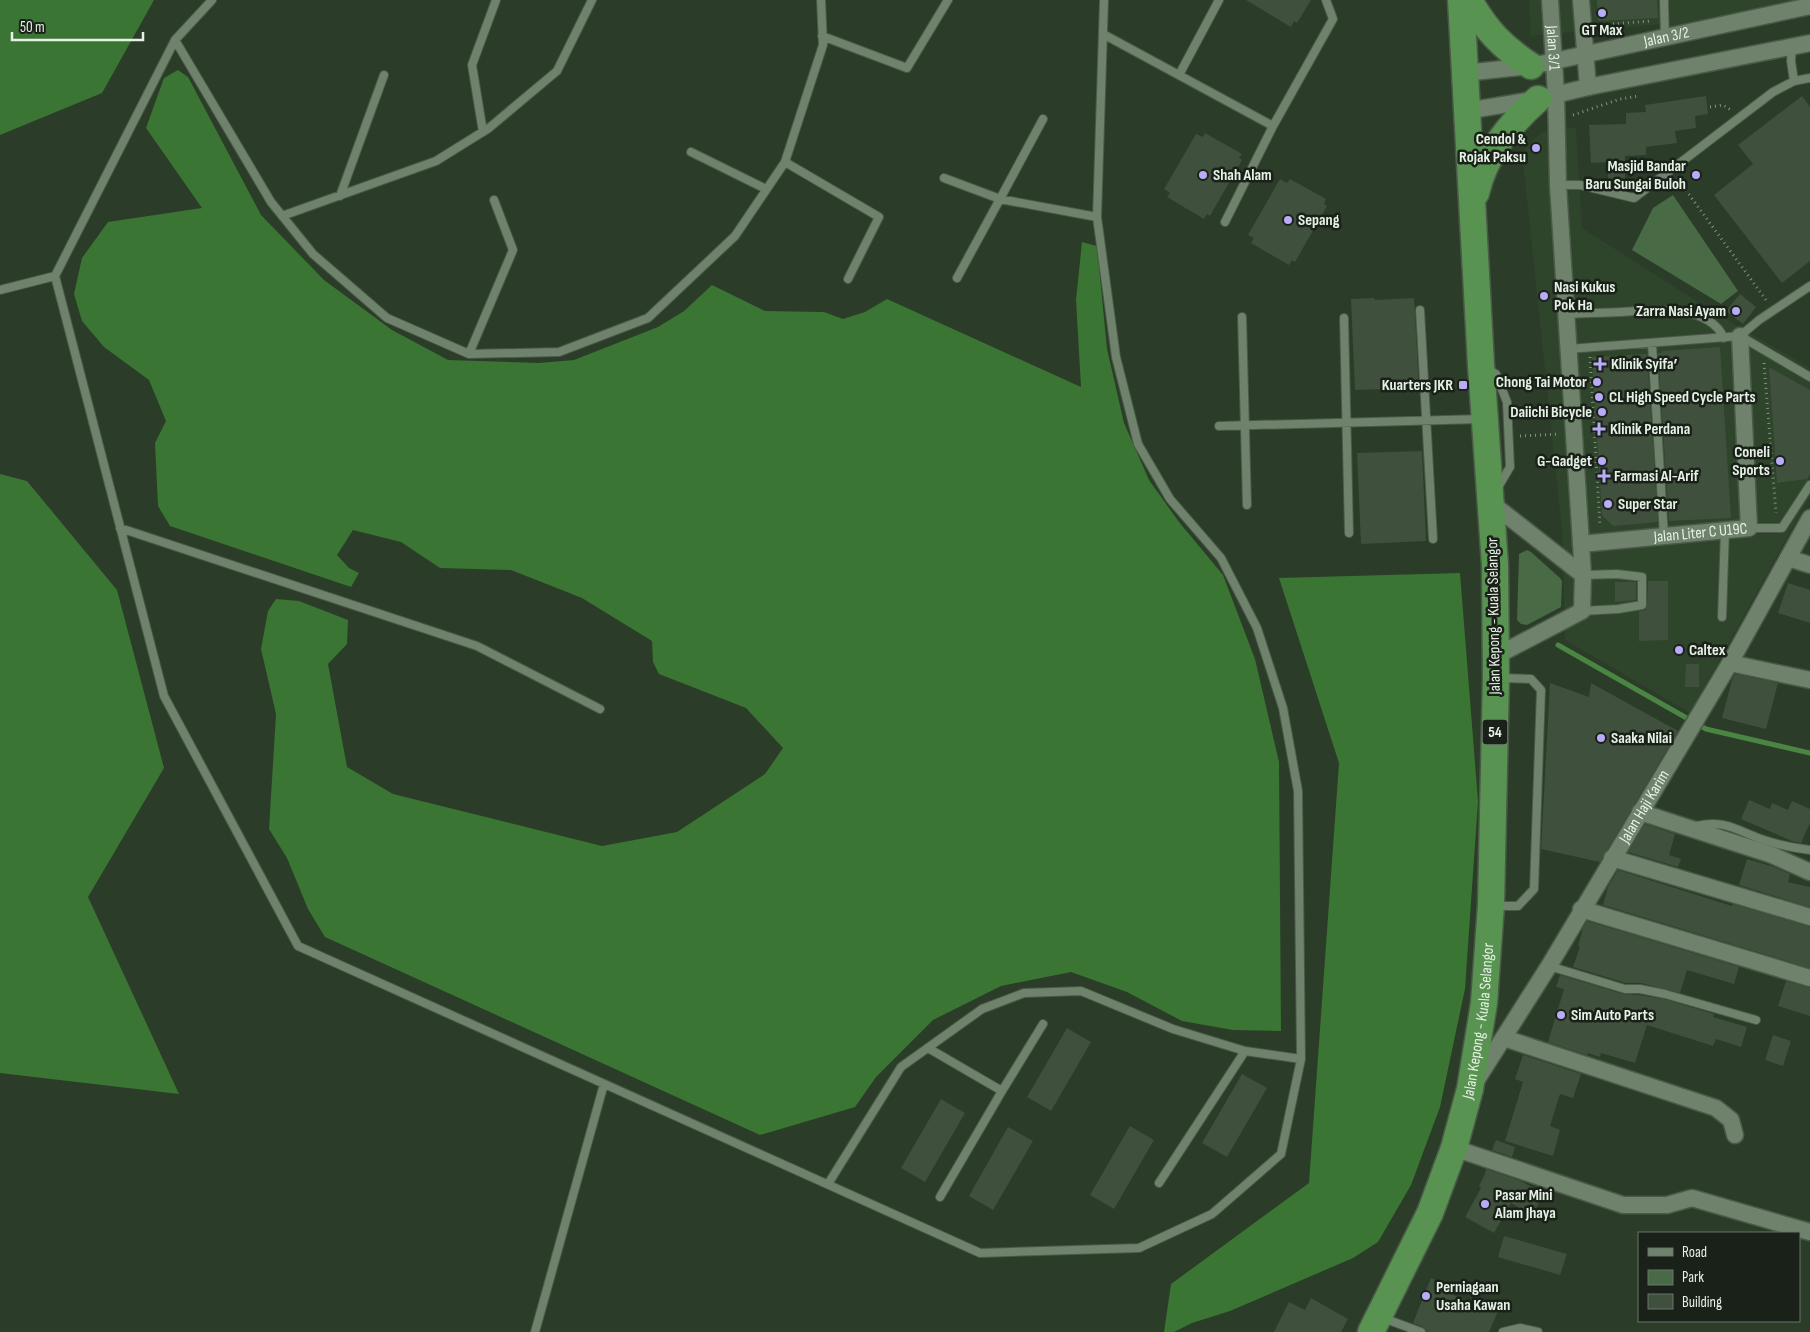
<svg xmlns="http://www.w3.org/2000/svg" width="1810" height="1332" viewBox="0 0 1810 1332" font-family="'Sofia Sans Condensed',sans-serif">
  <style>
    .built { fill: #2e442b }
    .green { fill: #486a44 }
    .forest { fill: #3a7533 }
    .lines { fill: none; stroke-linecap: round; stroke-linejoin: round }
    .stream { stroke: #4a8543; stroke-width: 5 }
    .building { fill: #3f513c }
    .service-casing { stroke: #4a5948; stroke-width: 10 }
    .minor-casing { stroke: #4a5948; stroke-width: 19 }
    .trunk-casing { stroke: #4a5948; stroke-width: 29 }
    .path { stroke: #839181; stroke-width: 3; stroke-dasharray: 1 4; stroke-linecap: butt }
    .service { stroke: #6f826c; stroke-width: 8 }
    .minor { stroke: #6f826c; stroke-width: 16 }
    .trunk { stroke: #589351; stroke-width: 26 }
    .poi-dot { fill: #b8abf7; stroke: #192118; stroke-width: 2 }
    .labels { text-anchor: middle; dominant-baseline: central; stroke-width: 5; stroke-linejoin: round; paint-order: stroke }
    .shield { fill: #192118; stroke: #a8b3a8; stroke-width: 1 }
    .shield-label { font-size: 15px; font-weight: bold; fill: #e6f1e5 }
    .poi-label { font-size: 16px; font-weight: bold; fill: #e6f1e5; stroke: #192118; text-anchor: start }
    .street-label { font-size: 16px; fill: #e6f1e5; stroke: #192118 }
  </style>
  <rect width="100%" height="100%" fill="#2b3c29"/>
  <!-- built -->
  <path class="built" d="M1529,0H1661L1663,24L1531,36Z
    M1669,0H1805L1670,29Z
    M1576,127L1582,228L1714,312L1810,368V496L1690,713L1565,640L1563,541L1522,152L1542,132Z"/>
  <!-- green -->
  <path class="green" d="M1673,195L1738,291L1721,304L1632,250L1653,208Z
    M1527,550L1531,552L1560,578L1562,581L1561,607L1527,625L1521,624L1517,620L1519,554Z"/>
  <!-- forest -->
  <path class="forest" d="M0,0H154L102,93L0,135Z
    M178,70L188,77L261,215L324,280L392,330L448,360L539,363L574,360L658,327L684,311L712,285L765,311L824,312L843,319L865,312L887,299L1081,387L1076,300L1082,242L1097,246L1107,349L1124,423L1149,480L1179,522L1223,575L1255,659L1279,762L1281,1031L1233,1030L1182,1021L1127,992L1071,972L1001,986L933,1020L876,1077L855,1107L760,1135L325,937L308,909L287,858L269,829L276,714L261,649L268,611L276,599L299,601L348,620L347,644L328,664L347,767L393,794L602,846L677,832L765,774L783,748L746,708L659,674L653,662L652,641L582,598L511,570L440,568L401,542L353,530L337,555L349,568L359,573L351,587L170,526L158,506L155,443L166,421L149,380L104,347L82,321L74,294L82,258L108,222L202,208L146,128L164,78Z
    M0,474L27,481L117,590L164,768L88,897L179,1094L0,1073Z
    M1460,573L1478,801L1465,989L1440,1107L1411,1185L1378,1242L1353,1258L1230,1311L1192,1323L1174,1332H1164L1171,1284L1309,1183L1339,763L1279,578Z"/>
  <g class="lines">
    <!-- stream -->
    <path class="stream" d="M1558,645L1706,729L1810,753"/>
  </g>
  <!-- building -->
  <path class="building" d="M1246,0H1311L1297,23L1294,21L1291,27Z
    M1597,0H1657L1658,18L1598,21Z
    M1706,96L1708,114L1695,116L1696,128L1675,131L1677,143L1646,147V155L1625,156V182L1608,181V162L1591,163L1589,125L1626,124V113L1646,112L1645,105Z
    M1802,96L1810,107V261L1782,283L1714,195L1753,164L1738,145Z
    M1205,133L1242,154L1239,158L1242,160L1210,216L1207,214L1204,219L1167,197L1170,193L1164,189L1196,134L1203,137Z
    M1280,179L1287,183L1290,179L1326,199L1324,204L1327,206L1295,262L1292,260L1289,265L1251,243L1254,238L1248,235Z
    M1740,294L1756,307L1743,324L1726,311Z
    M1374,298L1375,300L1414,298L1419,388L1355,390L1351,299Z
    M1720,347L1731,518L1669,521L1658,353H1662V351Z
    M1647,354L1658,522L1613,526L1602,515L1592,357Z
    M1769,367L1810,390V474L1807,479L1777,483Z
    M1422,451L1426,541L1361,544L1357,453Z
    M1648,581H1668V640L1639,641V611L1645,610L1647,607Z
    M1615,582H1636V600L1615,602Z
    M1788,583L1810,590V623L1778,613Z
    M1686,664H1699V687H1685Z
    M1735,674L1778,683L1766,729L1722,718L1732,680Z
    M1550,683L1589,697L1591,683L1678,731L1600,862L1541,849Z
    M1749,800L1770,809L1772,803L1788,810L1792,801L1810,809V823L1801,843L1792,841L1741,819Z
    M1645,824L1675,834L1669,855L1681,859L1678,867L1628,852Z
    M1747,859L1774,867L1790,874L1788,882L1810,887V907L1739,885Z
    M1618,870L1732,906L1733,904L1810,927V968L1603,905L1608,887Z
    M1587,921L1739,967L1734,984L1687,970L1680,993L1641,983H1626L1573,967L1580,947L1578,946L1583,928Z
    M1560,975L1623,994L1639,995L1664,999L1714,1014L1713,1017L1747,1027L1741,1047L1716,1039L1713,1046L1647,1025L1635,1063L1601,1053L1600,1057L1588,1053L1587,1055L1548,1042L1564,989L1556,987Z
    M1786,981L1810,988V1016L1778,1006Z
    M1067,1028L1091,1042L1051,1111L1027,1097Z
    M1773,1035L1791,1041L1783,1066L1765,1060Z
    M1523,1055L1581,1074L1573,1098L1560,1094L1550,1126L1560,1130L1553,1156L1505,1141L1523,1082L1515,1079Z
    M1242,1074L1267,1088L1227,1157L1202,1143Z
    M941,1099L965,1113L925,1182L901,1168Z
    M1130,1126L1154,1140L1114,1209L1090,1195Z
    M1008,1127L1033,1141L993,1210L969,1196Z
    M1496,1140L1515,1147L1512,1157L1492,1150Z
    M1486,1169L1521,1181L1544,1194L1532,1215L1511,1203L1494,1233L1465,1217L1481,1188L1479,1186L1485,1174Z
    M1504,1236L1567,1254L1560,1275L1498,1257Z
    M1431,1278L1456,1289L1453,1295L1497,1313L1489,1332H1427L1423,1327L1413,1323Z
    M1311,1298L1348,1319L1341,1332H1274L1289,1302L1305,1310Z"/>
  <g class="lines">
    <!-- service casing -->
    <g class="service-casing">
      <path id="service" d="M212,0L175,40L55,276L164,696L298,946L980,1253L1139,1248L1212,1214L1281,1154L1301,1059L1298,791L1283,708L1257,628L1221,558L1170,499L1138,444L1116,357L1097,217L1104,0
        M1664,0L1665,38
        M1103,34L1273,126
        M822,36L907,68L948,0
        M175,40L271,202L313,254L387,318L469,354L559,352L648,318L735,236L785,162L823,45L821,0
        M1792,47L1791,61L1794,81
        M1179,75L1219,0
        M483,132L472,65L496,0
        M691,152L766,189
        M785,162L879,217L848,279
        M944,178L1000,199L1043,119
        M1558,185H1580L1634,198L1773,92L1794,81L1810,78
        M340,196L384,75
        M282,216L436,161L489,128L557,71L592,0
        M1225,222L1273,126L1333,19L1326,0
        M957,278L1000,199L1097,217
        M0,290L55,276
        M1420,310L1433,539
        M1566,314C1584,313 1603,313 1621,312C1652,310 1708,303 1724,338
        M1242,317L1247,505
        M1344,318L1349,533
        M1740,336L1759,320L1810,286
        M1652,344L1664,536
        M1568,349L1740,336L1810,377
        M469,354L513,250L494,200
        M1487,369L1496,374L1507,402L1510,467L1497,489
        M1219,426L1481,419
        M120,528L477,646L600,709
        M1749,528H1782L1810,485
        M1582,611L1618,609L1642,605V577L1617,574L1583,575
        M1722,617L1725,530
        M1696,826C1726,819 1737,831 1764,840C1779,845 1794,848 1810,850
        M1496,906H1518L1534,889L1541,690L1531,679L1501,678
        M1549,966L1625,989H1640L1665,994L1756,1020
        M928,1048L1002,1091
        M1159,1183L1245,1051
        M828,1184L901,1067L982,1009L1024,993L1081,991L1173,1029L1245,1051L1301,1059
        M940,1197L1002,1091L1043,1024
        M1383,1318L1421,1332
        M535,1332L604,1084
        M1503,1332L1520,1328L1538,1332"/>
    </g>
    <!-- minor casing -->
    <g class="minor-casing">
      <g id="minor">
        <path id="s1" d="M1550,0L1556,94L1558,185L1583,575"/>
        <path d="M1581,0L1588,87"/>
        <path id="s2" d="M1464,73L1531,66L1810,6"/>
        <path d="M1466,111L1538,99L1588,87L1810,43"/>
        <path d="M1490,502L1583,575L1582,611L1496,656"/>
        <path id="s3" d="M1581,544L1749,528L1740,336"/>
        <path d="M1788,558L1810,565"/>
        <path d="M1730,663L1810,680"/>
        <path d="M1640,812L1772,855L1810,872"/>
        <path d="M1612,858L1810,917"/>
        <path d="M1581,909L1810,978"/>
        <path d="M1504,1038L1716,1108L1731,1120L1735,1135"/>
        <path id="s4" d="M1476,1081L1549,966L1730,663L1810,518"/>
        <path d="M1454,1148L1623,1205H1667L1692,1198L1810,1232"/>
      </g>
    </g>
    <!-- trunk casing -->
    <g class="trunk-casing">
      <g id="trunk">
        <path d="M1469,0C1486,30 1502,47 1531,66"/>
        <path d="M1476,193C1485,154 1509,125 1538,99"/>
        <path id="s5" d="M1371,1332L1430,1213L1454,1148L1470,1089L1484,1003L1491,905L1496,677L1495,565L1481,365L1461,0"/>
      </g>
    </g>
    <!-- path -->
    <path class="path" d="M1598,25L1651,21
      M1710,107L1723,105L1731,110
      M1573,115L1620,99L1639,96
      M1677,178L1766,300
      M1590,357L1600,526
      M1764,363L1776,513
      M1520,436L1559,434"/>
    <!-- service -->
    <use href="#service" class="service"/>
    <!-- minor -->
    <use href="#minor" class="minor"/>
    <!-- trunk -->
    <use href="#trunk" class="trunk"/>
  </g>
  <!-- markers -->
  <g class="poi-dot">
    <circle cx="1602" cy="13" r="5"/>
    <circle cx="1536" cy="148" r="5"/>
    <circle cx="1203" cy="175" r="5"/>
    <circle cx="1696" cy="175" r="5"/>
    <circle cx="1288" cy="220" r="5"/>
    <circle cx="1544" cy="296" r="5"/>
    <circle cx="1736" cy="311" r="5"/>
    <path d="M1597.5 356.5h5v5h5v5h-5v5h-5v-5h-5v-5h5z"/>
    <circle cx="1597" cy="382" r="5"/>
    <rect x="1458" y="380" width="10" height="10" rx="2.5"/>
    <circle cx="1599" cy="397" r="5"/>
    <circle cx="1602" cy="412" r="5"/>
    <path d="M1596.5 421.5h5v5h5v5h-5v5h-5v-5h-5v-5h5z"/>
    <circle cx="1602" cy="461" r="5"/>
    <circle cx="1780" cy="461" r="5"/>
    <path d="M1601.5 468.5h5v5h5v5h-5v5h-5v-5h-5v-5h5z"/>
    <circle cx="1608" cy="504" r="5"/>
    <circle cx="1679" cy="650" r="5"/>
    <circle cx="1601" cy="738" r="5"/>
    <circle cx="1561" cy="1015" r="5"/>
    <circle cx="1485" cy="1204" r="5"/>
    <circle cx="1426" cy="1296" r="5"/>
  </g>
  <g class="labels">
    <!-- shield labels -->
    <rect class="shield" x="1482.5" y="719.5" width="25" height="25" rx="4"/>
    <g class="shield-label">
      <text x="1495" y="732">54</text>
    </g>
    <!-- poi labels -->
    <g class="poi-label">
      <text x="1602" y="30" text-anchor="middle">GT Max</text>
      <text x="1526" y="139" text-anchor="end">Cendol &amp;<tspan x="1526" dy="18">Rojak Paksu</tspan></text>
      <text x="1686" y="166" text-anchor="end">Masjid Bandar<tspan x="1686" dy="18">Baru Sungai Buloh</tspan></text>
      <text x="1213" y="175">Shah Alam</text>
      <text x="1298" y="220">Sepang</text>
      <text x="1554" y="287">Nasi Kukus<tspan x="1554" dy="18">Pok Ha</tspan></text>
      <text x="1726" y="311" text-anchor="end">Zarra Nasi Ayam</text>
      <text x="1611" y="364">Klinik Syifa’</text>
      <text x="1587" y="382" text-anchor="end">Chong Tai Motor</text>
      <text x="1453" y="385" text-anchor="end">Kuarters JKR</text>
      <text x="1609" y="397">CL High Speed Cycle Parts</text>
      <text x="1592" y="412" text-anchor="end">Daiichi Bicycle</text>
      <text x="1610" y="429">Klinik Perdana</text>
      <text x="1770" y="452" text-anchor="end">Coneli<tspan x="1770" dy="18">Sports</tspan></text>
      <text x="1592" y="461" text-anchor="end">G-Gadget</text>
      <text x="1614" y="476">Farmasi Al-Arif</text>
      <text x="1618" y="504">Super Star</text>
      <text x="1689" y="650">Caltex</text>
      <text x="1611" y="738">Saaka Nilai</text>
      <text x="1571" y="1015">Sim Auto Parts</text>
      <text x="1495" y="1195">Pasar Mini<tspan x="1495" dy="18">Alam Jhaya</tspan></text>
      <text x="1436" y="1287">Perniagaan<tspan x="1436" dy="18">Usaha Kawan</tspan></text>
    </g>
    <!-- street labels -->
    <g class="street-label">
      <text stroke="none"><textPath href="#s2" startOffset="206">Jalan 3/2</textPath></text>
      <text stroke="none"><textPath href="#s1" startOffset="48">Jalan 3/1</textPath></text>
      <text stroke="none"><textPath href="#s3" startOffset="120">Jalan Liter C U19C</textPath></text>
      <text transform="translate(1494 616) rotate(-91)">Jalan Kepong - Kuala Selangor</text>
      <text stroke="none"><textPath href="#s4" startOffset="322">Jalan Haji Karim</textPath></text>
      <text stroke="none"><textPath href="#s5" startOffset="332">Jalan Kepong - Kuala Selangor</textPath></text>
    </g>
  </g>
  <!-- legend -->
  <rect x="1638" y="1232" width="162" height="90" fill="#192118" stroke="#6b746a"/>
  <rect x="1648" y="1248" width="25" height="8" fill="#6f826c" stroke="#6b746a"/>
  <text x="1682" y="1257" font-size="15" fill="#e6f1e5">Road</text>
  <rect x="1648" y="1270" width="25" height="15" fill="#486a44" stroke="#6b746a"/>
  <text x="1682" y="1282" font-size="15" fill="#e6f1e5">Park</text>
  <rect x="1648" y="1294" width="25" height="15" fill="#3f513c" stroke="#6b746a"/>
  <text x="1682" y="1307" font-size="15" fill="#e6f1e5">Building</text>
  <!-- scale -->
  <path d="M12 32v8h131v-8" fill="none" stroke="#e6f1e5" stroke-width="2.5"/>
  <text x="20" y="32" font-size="15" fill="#e6f1e5" stroke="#192118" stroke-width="4" paint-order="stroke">50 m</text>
</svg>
